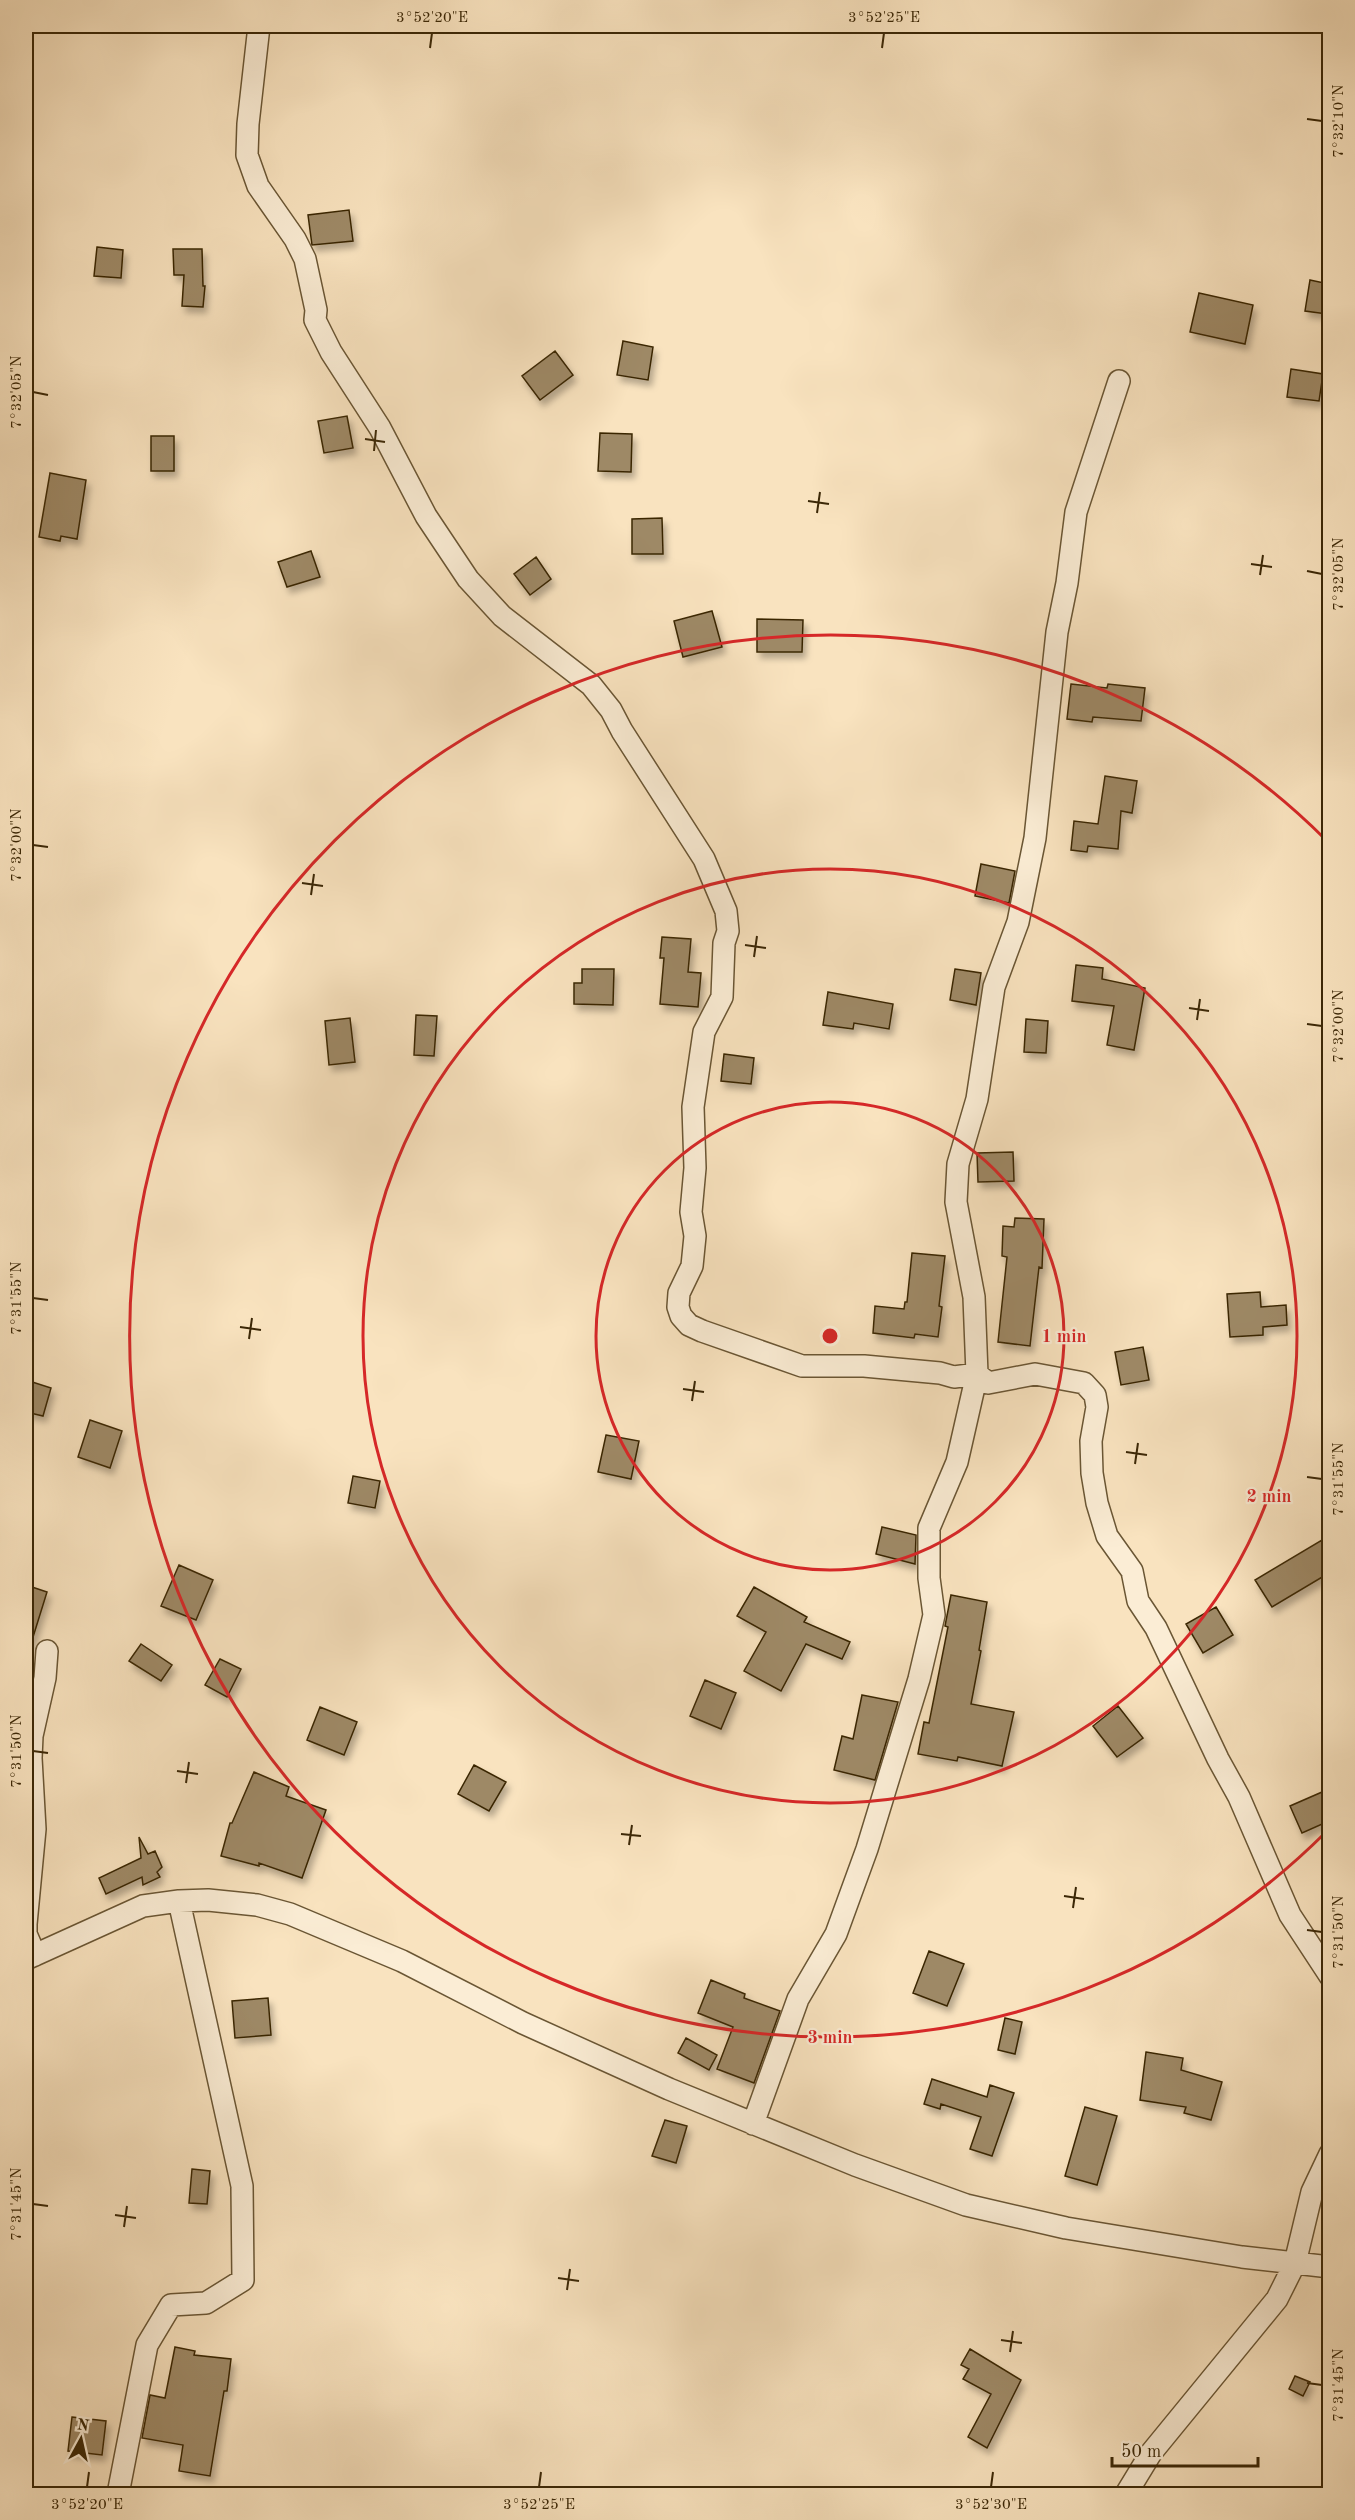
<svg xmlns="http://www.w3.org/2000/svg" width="1355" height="2520" viewBox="0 0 1355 2520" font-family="'Old Standard TT',serif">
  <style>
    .building { fill: #9e8966; stroke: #3b2706; stroke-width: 1.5; filter: url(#shadow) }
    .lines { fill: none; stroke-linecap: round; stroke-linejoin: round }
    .street-casing { stroke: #6a5634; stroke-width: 24 }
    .street { stroke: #fbedd5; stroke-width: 21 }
    .ticks { fill: none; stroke: #3b2706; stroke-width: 2 }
    .ring { fill: none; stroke: #d62828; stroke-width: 3 }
    .centre { fill: #d62828; stroke: #fbedd5; stroke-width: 3 }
    .ring-label { font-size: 18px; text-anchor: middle; font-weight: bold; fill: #d62828; stroke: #fbedd5; stroke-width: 4.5; stroke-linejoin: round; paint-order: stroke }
    .neatline { fill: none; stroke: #3b2706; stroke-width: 2 }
    .ticks-label { font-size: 15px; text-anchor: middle; fill: #3b2706 }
  </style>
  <defs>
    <filter id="shadow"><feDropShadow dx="3.5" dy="6" stdDeviation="3" flood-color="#0004"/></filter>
  </defs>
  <rect width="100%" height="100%" fill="#f9e3bf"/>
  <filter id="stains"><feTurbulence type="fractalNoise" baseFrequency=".00333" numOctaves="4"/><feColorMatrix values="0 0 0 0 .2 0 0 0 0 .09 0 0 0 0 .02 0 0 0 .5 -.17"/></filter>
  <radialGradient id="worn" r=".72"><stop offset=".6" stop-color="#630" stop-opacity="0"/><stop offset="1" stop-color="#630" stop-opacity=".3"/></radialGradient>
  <!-- building -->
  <path class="building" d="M349,210L353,241L312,245L308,215Z
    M97,247L123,250L121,278L94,276Z
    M173,249H202L203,286H205L203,307L182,306L184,275H174Z
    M1310,280L1329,284L1327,314L1305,311Z
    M1199,293L1253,305L1245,344L1190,332Z
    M623,341L653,347L648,380L617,375Z
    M555,351L573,375L540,400L522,376Z
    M1291,369L1323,374L1319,401L1287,397Z
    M347,416L353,448L324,453L318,421Z
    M600,433L632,434L631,472L598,471Z
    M151,436H174V471H151Z
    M50,473L86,480L77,539L61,536L60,541L39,537Z
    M662,518L663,554H632V519Z
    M311,551L320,577L287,587L278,562Z
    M536,557L551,579L530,595L514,574Z
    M712,611L722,647L683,657L674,621Z
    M757,619L803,620L802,652H757Z
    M1071,684L1107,688L1108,684L1145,688L1141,721L1093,717L1092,722L1067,719Z
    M1105,776L1137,781L1132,813L1121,811L1118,849L1088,846L1087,852L1071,850L1074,821L1098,824Z
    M981,864L1015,871L1009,903L975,896Z
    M662,937L691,939L688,972L701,973L698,1007L660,1004L664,958H660Z
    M1076,965L1103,968L1102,979L1145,988L1134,1050L1107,1045L1114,1006L1072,1001Z
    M582,969H614L613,1005L574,1004V983H582Z
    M955,969L981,973L976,1005L950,1000Z
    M828,992L893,1004L889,1029L854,1023L853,1029L823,1025Z
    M416,1015L437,1016L434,1056L414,1055Z
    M350,1018L355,1062L329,1065L325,1021Z
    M1026,1019L1048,1021L1046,1053L1024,1052Z
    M724,1054L754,1058L751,1084L721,1081Z
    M1013,1152L1014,1181L978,1182L977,1153Z
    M1015,1218L1044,1219L1042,1268L1039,1267L1030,1346L998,1342L1007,1257L1002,1256L1003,1226L1014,1227Z
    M912,1253L945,1256L939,1306L942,1307L938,1337L915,1334L914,1338L873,1333L875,1306L904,1309L905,1302H907Z
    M1260,1292L1261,1307L1286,1305L1287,1325L1263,1327V1335L1230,1337L1227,1294Z
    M1143,1347L1149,1380L1121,1385L1115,1352Z
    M26,1380L51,1388L43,1416L26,1412Z
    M90,1420L122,1431L110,1468L78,1457Z
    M606,1435L639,1441L631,1479L598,1472Z
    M353,1476L380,1481L375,1508L348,1503Z
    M882,1527L916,1535L915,1564L876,1554Z
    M1322,1540L1329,1552V1573L1272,1607L1255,1580Z
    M179,1565L213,1580L196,1620L161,1606Z
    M26,1585L47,1592L29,1650L26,1649Z
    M754,1587L807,1617L804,1622L850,1642L842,1659L806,1644L781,1691L744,1671L766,1632L737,1616Z
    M951,1595L987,1602L979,1650L981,1651L971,1704L1014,1712L1002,1766L958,1757L957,1761L918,1754L924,1722L929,1723L948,1627L945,1626Z
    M1216,1607L1233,1635L1203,1653L1186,1624Z
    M141,1644L172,1665L161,1681L129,1661Z
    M220,1659L241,1669L227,1697L205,1685Z
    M705,1680L736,1693L721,1729L690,1716Z
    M862,1695L898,1702L875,1780L834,1770L842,1736L853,1739Z
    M1118,1706L1143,1738L1117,1757L1093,1726Z
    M320,1707L357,1722L344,1755L307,1740Z
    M474,1765L506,1782L489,1811L458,1794Z
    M254,1772L289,1787L286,1796L326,1810L302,1878L259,1863V1866L221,1856L230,1823H232Z
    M1329,1789V1821L1302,1833L1290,1806Z
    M139,1837L148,1854L155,1851L162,1867L157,1872L160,1877L143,1885L142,1877L106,1894L99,1878L141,1858Z
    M929,1951L964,1964L947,2006L913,1993Z
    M711,1980L745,1994L744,1998L780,2011L754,2083L717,2069L733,2027L698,2013Z
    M268,1998L271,2035L235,2038L232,2001Z
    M1005,2018L1022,2022L1015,2054L998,2050Z
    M686,2038L717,2055L709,2070L678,2053Z
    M1146,2052L1183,2058L1181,2070L1222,2082L1211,2120L1184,2113L1186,2107L1140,2100Z
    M932,2079L987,2097L990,2085L1014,2093L992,2156L970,2149L981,2117L941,2104L940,2109L924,2104Z
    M1085,2107L1117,2116L1097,2185L1065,2176Z
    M665,2120L687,2126L676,2163L652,2156Z
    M192,2169L210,2171L207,2204L189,2203Z
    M175,2347L195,2351L194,2355L231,2359L227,2391H224L210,2476L179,2471L183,2445L142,2438L150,2395L165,2398Z
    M970,2349L1021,2380L987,2448L968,2437L991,2394L963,2379L969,2369L961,2365Z
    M1295,2376L1310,2382L1303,2396L1289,2389Z
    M72,2417L106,2421L102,2455L68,2451Z"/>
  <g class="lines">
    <!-- street casing -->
    <g class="street-casing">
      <path id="street" d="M259,26L248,124L247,155L258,186L295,239L305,259L316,310L315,320L331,352L380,428L426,516L468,579L502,616L591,685L611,710L622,731L704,859L726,911L728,931L724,943L722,997L704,1032L693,1107L695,1168L691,1212L695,1236L692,1266L679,1293L678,1307L681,1316L689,1325L702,1331L802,1366H864L940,1373L954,1377L977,1374L988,1383L1035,1374L1084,1383L1095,1395L1097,1407L1091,1441L1092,1473L1097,1503L1107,1536L1132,1571L1138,1601L1156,1628L1218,1759L1239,1797L1290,1915L1330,1976
        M35,1955L26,1934V1924L35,1829L31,1758L32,1736L45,1678L47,1651
        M26,1959L143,1906L179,1901L208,1900L257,1905L290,1914L402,1961L523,2023L669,2089L855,2165L966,2205L1066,2228L1242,2257L1330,2267
        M753,2124L798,1999L836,1934L867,1849L919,1679L934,1615L929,1578V1528L957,1462L977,1374L974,1297L956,1202L958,1164L977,1099L994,987L1018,922L1035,838L1057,632L1067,583L1076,512L1119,381
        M118,2494L147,2345L171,2305L206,2303L243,2280L242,2186L179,1901
        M1126,2494L1151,2453L1277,2299L1295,2263L1312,2192L1330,2154"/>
    </g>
    <!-- street -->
    <use href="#street" class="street"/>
  </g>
  <!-- ticks -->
  <path class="ticks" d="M430,48L432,33M882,48L884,33M1307,119L1322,121M33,392L48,395M365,439L385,442M374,451L376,430M808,501L829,504M817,513L820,492M1251,564L1272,567M1307,571L1322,574M1260,575L1263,555M33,845L48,847M302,883L323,886M311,895L314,874M745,945L766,948M754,957L757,936M1189,1008L1209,1011M1197,1020L1200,999M1307,1024L1322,1026M33,1298L48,1300M240,1327L261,1330M249,1339L252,1318M683,1389L704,1392M692,1401L695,1381M1126,1452L1147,1455M1135,1464L1138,1443M1307,1477L1322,1479M33,1751L48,1753M177,1771L198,1774M186,1783L189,1762M621,1834L641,1836M629,1845L632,1825M1064,1896L1084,1899M1073,1908L1076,1887M1307,1930L1322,1932M33,2204L48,2206M115,2215L136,2218M124,2227L127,2206M558,2278L579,2281M567,2290L570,2269M1001,2340L1022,2343M1010,2352L1013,2331M1307,2383L1322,2385M87,2487L89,2472M539,2487L541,2472M991,2487L993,2472"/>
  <!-- distance rings -->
  <g class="ring">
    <circle cx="830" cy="1336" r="234"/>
    <circle cx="830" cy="1336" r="467"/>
    <path d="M1326 1832A701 701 0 1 1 1326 840"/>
  </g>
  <circle cx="830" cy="1336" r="9" class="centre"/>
  <g class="ring-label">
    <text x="1064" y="1342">1 min</text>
    <text x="1269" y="1502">2 min</text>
    <text x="830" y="2043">3 min</text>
  </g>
  <!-- margin -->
  <rect width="1355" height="2520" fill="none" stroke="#f9e3bf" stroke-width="66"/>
  <!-- north arrow -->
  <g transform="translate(81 2439) rotate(8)" stroke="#fbedd5" stroke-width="4.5" paint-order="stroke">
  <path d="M0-4.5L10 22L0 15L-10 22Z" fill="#3b2706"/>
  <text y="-9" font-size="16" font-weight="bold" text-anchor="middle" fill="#3b2706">N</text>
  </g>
  <!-- scale -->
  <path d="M1112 2457v9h146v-9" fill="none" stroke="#3b2706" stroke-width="3"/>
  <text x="1121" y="2457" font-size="18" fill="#3b2706" stroke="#fbedd5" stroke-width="4.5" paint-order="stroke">50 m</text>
  <rect x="33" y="33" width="1289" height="2454" class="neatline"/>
  <g class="ticks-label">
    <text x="432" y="22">3°52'20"E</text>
    <text x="884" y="22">3°52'25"E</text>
    <text transform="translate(1338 121) rotate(-90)" y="5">7°32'10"N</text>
    <text transform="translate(16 392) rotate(-90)" y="5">7°32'05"N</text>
    <text transform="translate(1338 574) rotate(-90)" y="5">7°32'05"N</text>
    <text transform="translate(16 845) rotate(-90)" y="5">7°32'00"N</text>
    <text transform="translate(1338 1026) rotate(-90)" y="5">7°32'00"N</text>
    <text transform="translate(16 1298) rotate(-90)" y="5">7°31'55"N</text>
    <text transform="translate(1338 1479) rotate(-90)" y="5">7°31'55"N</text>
    <text transform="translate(16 1751) rotate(-90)" y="5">7°31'50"N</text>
    <text transform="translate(1338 1932) rotate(-90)" y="5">7°31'50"N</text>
    <text transform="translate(16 2204) rotate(-90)" y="5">7°31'45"N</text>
    <text transform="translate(1338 2385) rotate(-90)" y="5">7°31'45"N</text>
    <text x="87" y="2509">3°52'20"E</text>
    <text x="539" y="2509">3°52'25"E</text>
    <text x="991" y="2509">3°52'30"E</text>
  </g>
  <rect width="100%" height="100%" filter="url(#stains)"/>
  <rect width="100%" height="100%" fill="url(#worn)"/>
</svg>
